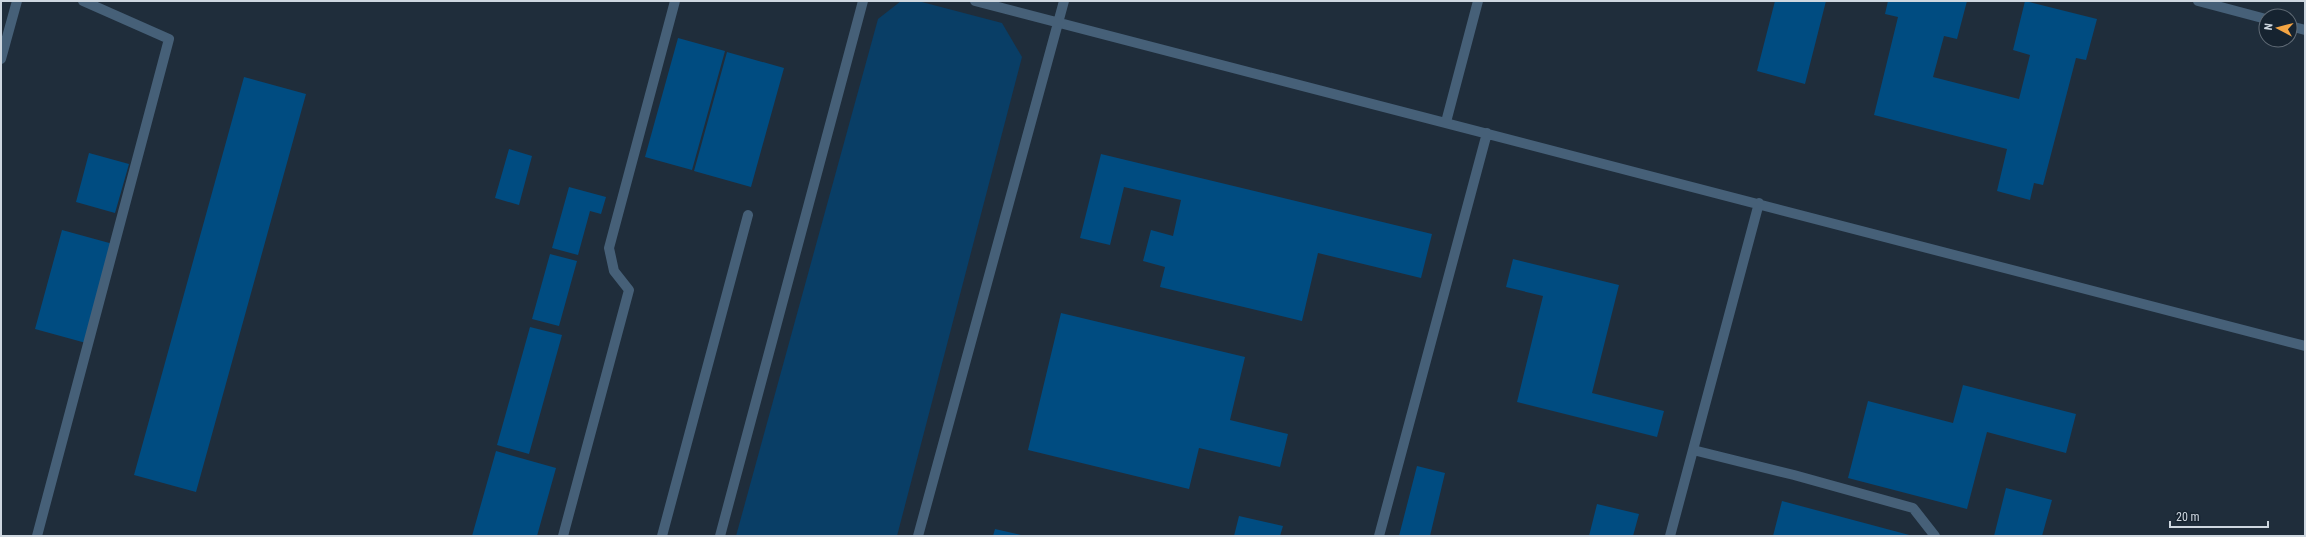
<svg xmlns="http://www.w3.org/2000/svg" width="2306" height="537" viewBox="0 0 2306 537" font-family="'Roboto Condensed',sans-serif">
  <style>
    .green { fill: #093e66 }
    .building { fill: #004c81 }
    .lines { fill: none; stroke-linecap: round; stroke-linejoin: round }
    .service { stroke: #466078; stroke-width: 10 }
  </style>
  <rect width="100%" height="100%" fill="#1f2d3b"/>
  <!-- green -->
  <path class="green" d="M901,1H918L1002,23L1022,57L897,536H736L878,19Z"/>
  <!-- building -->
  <path class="building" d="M1775,1H1826L1805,84L1757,71Z
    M1888,1H1967L1957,39L1944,36L1933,77L2019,99L2030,55L2013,50L2025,1L2097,19L2086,60L2076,58L2043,185L2034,183L2030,200L1997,191L2007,149L1874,115L1898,17L1885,14Z
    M678,38L725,51L692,170L645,157Z
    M727,52L784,68L751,187L694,171Z
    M244,77L306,94L196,492L134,475Z
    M509,149L532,156L519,205L495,198Z
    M89,153L129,164L115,213L76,202Z
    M1101,154L1432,234L1421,278L1318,253L1302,321L1160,287L1165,267L1143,261L1151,230L1173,236L1181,200L1124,187L1110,245L1080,238Z
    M569,187L606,197L601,214L590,211L578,255L552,248Z
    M62,230L113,244L86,343L35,329Z
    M550,254L577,261L559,326L532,319Z
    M1513,259L1619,285L1592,393L1664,411L1657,437L1517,402L1543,296L1506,287Z
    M1061,313L1245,357L1230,420L1288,434L1280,467L1199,448L1189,489L1028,450Z
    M530,327L562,335L529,454L497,445Z
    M1963,385L2076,414L2066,453L1987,432L1967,509L1848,478L1868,401L1953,423Z
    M496,451L556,468L537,536H472Z
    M1417,466L1445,473L1430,536H1399Z
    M2006,488L2052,500L2042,536H1994Z
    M1782,501L1913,536H1773Z
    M1597,504L1639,514L1633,536H1589Z
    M1239,516L1283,526L1280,536H1234Z
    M995,529L1021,535V536H993Z"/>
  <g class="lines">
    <!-- service -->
    <path class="service" d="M975,1L2305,346
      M2198,1L2266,19
      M2290,26L2305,30
      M1,59L17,1
      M1446,122L1478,1
      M1693,450L1794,475L1913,508L1935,536
      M37,536L169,39L83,1
      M563,536L629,290L614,271L609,248L675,1
      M662,536L748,215
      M720,536L863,1
      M918,536L1064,1
      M1379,536L1487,133
      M1670,536L1759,203"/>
  </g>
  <!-- border -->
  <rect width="2306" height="537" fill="none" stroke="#ced7e0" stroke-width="4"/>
  <!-- north arrow -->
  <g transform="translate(2278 28) rotate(277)"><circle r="19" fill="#162330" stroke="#606b76"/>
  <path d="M0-3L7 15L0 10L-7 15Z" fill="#f3a443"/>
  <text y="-6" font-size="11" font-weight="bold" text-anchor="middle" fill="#ced7e0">N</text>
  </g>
  <!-- scale -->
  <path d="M2170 521v6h98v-6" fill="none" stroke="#ced7e0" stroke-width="2"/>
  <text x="2176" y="521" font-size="12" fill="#ced7e0" stroke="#162330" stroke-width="3" paint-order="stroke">20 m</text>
</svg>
